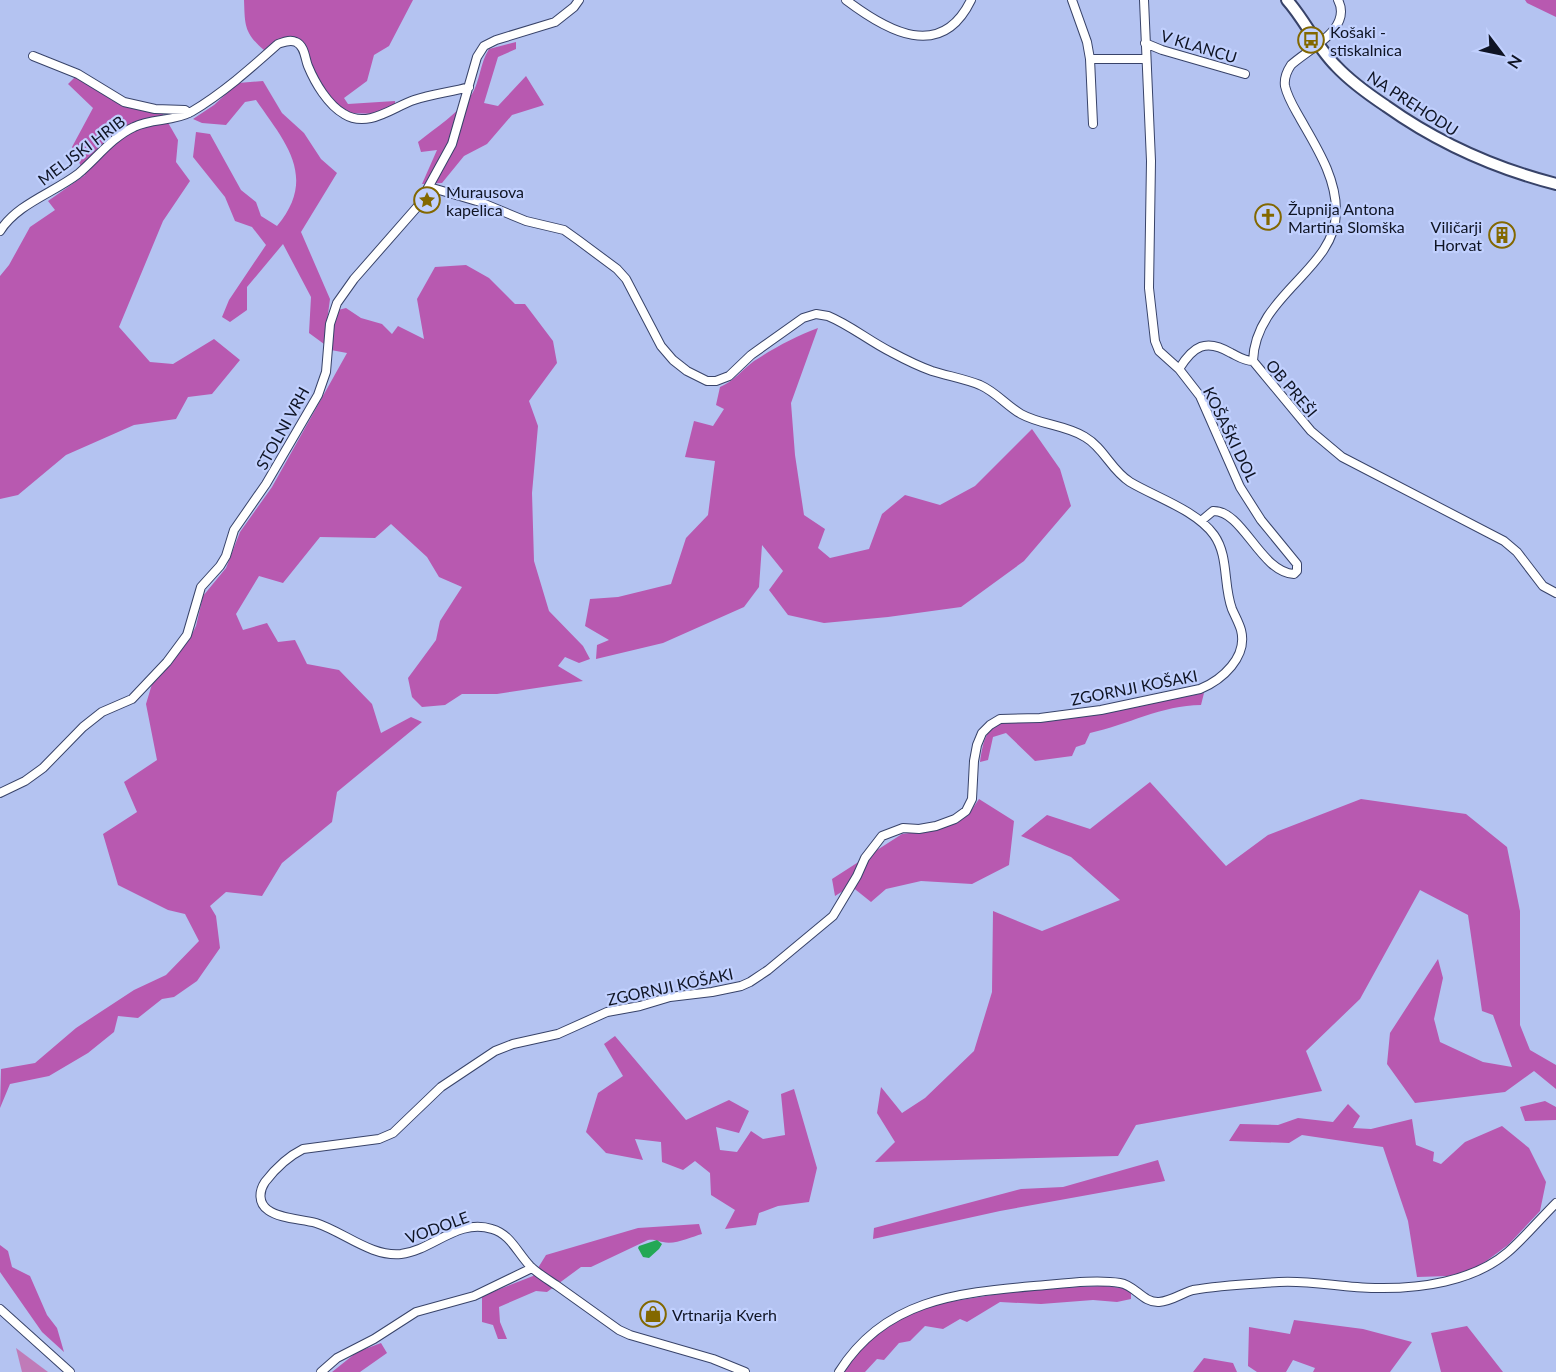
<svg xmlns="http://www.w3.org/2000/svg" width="1556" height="1372" viewBox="0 0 1556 1372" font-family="Lato,sans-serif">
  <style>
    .green { fill: #c07bb8 }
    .forest { fill: #b859b0 }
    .water { fill: #23a855 }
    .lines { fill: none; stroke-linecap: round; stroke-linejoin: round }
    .street-casing { stroke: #384369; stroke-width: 10 }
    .secondary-casing { stroke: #384369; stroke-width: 14 }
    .street { stroke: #fff; stroke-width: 8 }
    .secondary { stroke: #fff; stroke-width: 10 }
    .labels { text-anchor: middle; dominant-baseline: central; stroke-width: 4.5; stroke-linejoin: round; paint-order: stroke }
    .poi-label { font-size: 16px; fill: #0f1424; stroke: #c1d0fe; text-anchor: start }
    .street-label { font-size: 16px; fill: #0f1424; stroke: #c1d0fe }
  </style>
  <rect width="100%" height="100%" fill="#b4c3f1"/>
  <!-- green -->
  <path class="green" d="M16,1348L48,1372H22Z"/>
  <!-- forest -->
  <path class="forest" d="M244,0H413L389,46L374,55L367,81L344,98L348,104L395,101V106L378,114L348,113L333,101L318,81L305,46L276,42L264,50C244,33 245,25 244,0Z
    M1525,0H1556V17L1527,3Z
    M516,42V49L498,57L484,103L498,106L526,76L544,105L512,115L487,144L464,156L442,183L422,184L437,150L421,152L418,142C435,128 459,113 472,94C480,81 480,63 489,49Z
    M80,72L122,99L159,107L178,140L176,162L190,181L163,221L119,327L150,362L173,364L214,339L240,360L212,394L188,397L176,419L134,425L66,455L18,495L0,499V276L9,265L30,227L55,210L48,201L85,175L72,147L93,108L68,84Z
    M263,81L282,113L304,133L321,159L337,173L301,232L330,299L324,344L309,333L311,297L283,244L247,287V310L230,322L222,317L229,300L266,245L252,227L235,221L225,197L193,157L196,132L210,134L241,190L256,202L261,216L277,226C318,177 285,142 256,100L245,102L226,125L202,123L193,119L214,105L238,83Z
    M466,265L489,278L515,304H525L553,341L557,363L529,401L538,426L532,493L534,561L549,611L583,646L590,659L579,663L565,657L558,666L583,681L497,694H462L445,705L422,707L412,697L408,678L436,640L440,621L462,587L439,577L427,557L391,524L375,538L320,537L283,583L259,576L236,614L243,630L267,623L278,642L295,640L307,664L339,670L372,704L381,733L411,717L422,722L337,792L332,822L282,863L262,896L226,892L210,906L216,916L220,948L197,981L174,997L162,999L138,1018L118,1016L114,1032L88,1053L49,1076L10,1084L0,1108L1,1069L35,1063L76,1028L134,990L166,975L199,941L185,914L168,910L118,885L103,834L137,812L124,782L157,760L146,704L152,684L189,640L196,626L203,596L226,568L240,532L272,487L347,353L331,350L333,325L338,310L346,308L361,318L382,324L392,334L398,326L424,339L417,299L435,267Z
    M818,328L791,403L795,455L804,515L825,529L818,548L830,558L869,549L882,514L905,495L940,505L975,486L1032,429L1060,469L1071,506L1024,561L961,607L888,617L824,623L788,615L769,590L783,571L762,545L759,587L744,607L663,643L596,659L597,645L609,640L585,626L590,599L618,597L671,584L686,538L708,515L715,461L685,457L694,421L713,426L724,409L716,405L720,387C734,381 742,370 754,361C774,348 796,336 818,328Z
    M1204,693L1201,705C1162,705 1127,725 1090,733L1085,744L1076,747L1072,756L1035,761L1006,733L993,737L988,760L980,762C983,741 987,719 1013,723L1087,716Z
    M1150,782L1226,866L1268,835L1361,799L1466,814L1507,847L1520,911V1025L1530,1050L1556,1065V1089L1534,1071L1505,1092L1415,1103L1387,1064L1390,1033L1438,959L1443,978L1434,1019L1440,1042L1483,1062L1512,1067L1493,1015L1482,1011L1468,915L1420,890L1360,999L1306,1051L1322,1091L1136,1125L1118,1156L875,1162L895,1142L877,1113L881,1087L902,1113L925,1098L974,1051L992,992L993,911L1042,931L1120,900L1071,857L1021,836L1047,815L1090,829Z
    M979,799L1014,821L1009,865L972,884L921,881L886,889L871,902L851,886L835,896L832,879L902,834L938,829L957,823L968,815Z
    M615,1036L686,1120L729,1100L749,1111L739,1133L716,1127L720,1150L737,1152L751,1131L763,1139L785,1135L781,1094L794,1089L817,1168L809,1202L778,1206L759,1213L756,1225L725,1229L735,1210L711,1195L710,1173L695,1161L683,1170L662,1162L661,1142L635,1139L643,1160L606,1153L586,1132L598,1093L623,1076L604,1044Z
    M1545,1101L1556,1107V1120L1525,1121L1520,1107Z
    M1348,1104L1360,1116L1353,1128L1371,1129L1412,1119L1416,1145L1434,1152L1433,1161L1441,1164L1465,1142L1502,1126L1529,1148L1546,1182L1540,1211L1508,1245L1474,1270L1448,1276L1417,1277L1408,1221L1383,1147L1302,1135L1289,1143L1229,1141L1240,1124L1278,1125L1298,1118L1333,1122Z
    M1158,1160L1165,1181L1000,1211L873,1239L874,1228L1021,1189L1063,1187Z
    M699,1224L702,1234C691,1237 675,1245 663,1242C656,1241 655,1239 648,1240L591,1267H581L547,1292L536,1291L499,1307L500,1322L507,1339H498L493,1325L482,1322V1296L533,1276L546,1255L638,1228Z
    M0,1245L8,1251L12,1267L30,1276L47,1315L57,1328L64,1352L42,1332L0,1272Z
    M1104,1286L1131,1289V1299L1117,1302L1093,1300L1041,1304L1000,1302L967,1322L960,1319L943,1329L925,1326L910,1341L899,1343L884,1360L877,1359L865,1372H843L846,1364L875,1336L904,1317L936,1304L1029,1289Z
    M1294,1320L1363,1329L1412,1342L1390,1372H1313L1315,1368L1293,1360L1286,1372H1257L1248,1366L1249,1327L1290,1334Z
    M1467,1326L1503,1372H1441L1431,1333Z
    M381,1343L387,1353L360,1372H332L357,1352Z
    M1204,1358L1233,1363L1237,1372H1193Z"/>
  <!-- water -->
  <path class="water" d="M657,1240L662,1244L659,1249L649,1258L643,1257L638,1248L639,1246Z"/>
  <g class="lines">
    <!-- street casing -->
    <g class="street-casing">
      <path id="street" d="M846,0C887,31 941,62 971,0
        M1072,0L1087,42L1090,59H1146
        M1144,0L1151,161L1149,288L1155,341L1159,351L1179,369L1200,396L1240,487L1261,520L1297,564V571L1294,574C1260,572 1243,510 1213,511L1201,521
        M1338,0C1353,29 1308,49 1291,65C1287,71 1284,79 1285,86C1288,99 1295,109 1301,120C1317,148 1337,179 1336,213C1335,270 1255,295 1253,361L1311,431L1342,457L1504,541L1517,552L1543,586L1556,593
        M1145,43L1162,50L1245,74
        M33,56L78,74L124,102L155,109L185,110L189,113
        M1090,59L1093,124
        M429,187L480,202L526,221L564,230L578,240L617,269L626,279L661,346L673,360L687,371L707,381H716L729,376L751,355L803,318L816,314L828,316C850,325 869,341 891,352C904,359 918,366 932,371C948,376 965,379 980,385C996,392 1007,406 1021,414C1041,425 1066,425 1085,437C1104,448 1111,470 1130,482C1155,497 1196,510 1214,535C1229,556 1223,585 1232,609C1235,616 1239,623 1241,630C1248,657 1222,680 1200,689L1101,710L1040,718L1000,719L990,725L982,733L977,745L974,761L972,799L966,811L955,819L936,826L919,829L903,828L882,836L865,858L857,876L833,916L768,970L750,982L741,986L712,992L670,997L640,1006L607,1012L558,1034L513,1044L495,1051L441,1087L393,1133L379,1139L303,1149C289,1156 275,1169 265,1182C259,1191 258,1203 268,1210C280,1219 302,1219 316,1223C344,1232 371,1257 401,1254C433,1250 458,1218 492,1229C510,1234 517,1252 530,1266C537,1273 547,1279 556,1285C577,1300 598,1315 619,1330L630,1335L713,1359L745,1372
        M0,231C17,204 53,193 78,174C96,159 112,137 134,127C152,118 173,122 191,112C223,93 251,68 278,44C284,42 290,39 296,42C305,46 305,59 308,66C315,83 328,105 344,114C368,129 393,107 414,100C432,94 451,92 469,87
        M1179,369C1193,346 1206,338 1231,353C1239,357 1244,361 1253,361
        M0,793L25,781L43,768L83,727L102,712L132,699L167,662L187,635L201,587L220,566L226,556L234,530L266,484L318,395L326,372L330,324L337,303L354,279L418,206L452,144L477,57L484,46L496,40L555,22L574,7L579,0
        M0,1309L70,1372
        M321,1372L337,1358L374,1339L416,1312L474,1296L532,1268
        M839,1372C884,1300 956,1293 1034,1286C1060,1284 1094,1279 1120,1283C1135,1285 1143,1303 1159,1302C1172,1301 1182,1293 1193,1290C1221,1285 1251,1284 1279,1282C1311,1280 1343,1288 1375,1288C1419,1289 1473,1282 1508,1252C1525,1237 1540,1219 1556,1203"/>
    </g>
    <!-- secondary casing -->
    <g class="secondary-casing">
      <path id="secondary" d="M1287,0C1305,20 1316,46 1336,66C1351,82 1368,94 1386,106C1438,143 1494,168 1556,184"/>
    </g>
    <!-- street -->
    <use href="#street" class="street"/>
    <!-- secondary -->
    <use href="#secondary" class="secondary"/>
  </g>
  <!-- icons -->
  <defs>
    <g id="bus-ring" transform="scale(1.35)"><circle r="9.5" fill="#c1d0fe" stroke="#836800" stroke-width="1.5"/><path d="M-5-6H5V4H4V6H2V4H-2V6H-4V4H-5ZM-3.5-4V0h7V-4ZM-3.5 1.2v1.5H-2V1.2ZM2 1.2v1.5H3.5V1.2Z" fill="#836800"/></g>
    <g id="sight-ring" transform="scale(1.35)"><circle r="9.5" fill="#c1d0fe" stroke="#836800" stroke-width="1.5"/><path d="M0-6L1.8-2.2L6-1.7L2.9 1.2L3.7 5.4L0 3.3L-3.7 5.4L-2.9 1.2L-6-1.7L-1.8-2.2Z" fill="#836800"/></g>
    <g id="church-ring" transform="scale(1.35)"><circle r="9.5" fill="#c1d0fe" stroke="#836800" stroke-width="1.5"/><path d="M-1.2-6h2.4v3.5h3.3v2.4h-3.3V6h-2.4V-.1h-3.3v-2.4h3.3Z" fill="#836800"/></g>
    <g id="building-ring" transform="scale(1.35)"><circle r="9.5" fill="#c1d0fe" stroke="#836800" stroke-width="1.5"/><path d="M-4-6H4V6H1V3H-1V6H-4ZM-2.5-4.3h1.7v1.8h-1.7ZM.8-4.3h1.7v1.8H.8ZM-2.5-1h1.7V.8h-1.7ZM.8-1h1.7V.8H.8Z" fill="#836800"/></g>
    <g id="shop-ring" transform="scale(1.35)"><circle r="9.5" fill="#c1d0fe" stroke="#836800" stroke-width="1.5"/><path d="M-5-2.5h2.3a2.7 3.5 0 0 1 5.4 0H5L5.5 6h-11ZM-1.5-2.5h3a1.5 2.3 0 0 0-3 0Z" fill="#836800"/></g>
  </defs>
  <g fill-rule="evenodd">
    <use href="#bus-ring" x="1311" y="40"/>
    <use href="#sight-ring" x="427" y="200"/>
    <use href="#church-ring" x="1268" y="217"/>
    <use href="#building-ring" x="1502" y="235"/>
    <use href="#shop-ring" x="653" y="1314"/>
  </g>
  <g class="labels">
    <!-- poi labels -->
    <g class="poi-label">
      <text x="1330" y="31">Košaki -<tspan x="1330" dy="18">stiskalnica</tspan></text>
      <text x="446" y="191">Murausova<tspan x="446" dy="18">kapelica</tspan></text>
      <text x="1288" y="208">Župnija Antona<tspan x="1288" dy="18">Martina Slomška</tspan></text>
      <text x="1482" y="226" text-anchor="end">Viličarji<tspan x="1482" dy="18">Horvat</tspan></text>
      <text x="672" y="1314">Vrtnarija Kverh</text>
    </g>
    <!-- street labels -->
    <g class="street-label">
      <text transform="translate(1199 46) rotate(17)">V KLANCU</text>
      <text transform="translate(1413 103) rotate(33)">NA PREHODU</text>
      <text transform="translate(81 150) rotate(-37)">MELJSKI HRIB</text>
      <text transform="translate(1292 388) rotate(50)">OB PREŠI</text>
      <text transform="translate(282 428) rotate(-61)">STOLNI VRH</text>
      <text transform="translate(1231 434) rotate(64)">KOŠAŠKI DOL</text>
      <text transform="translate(1134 687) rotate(-11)">ZGORNJI KOŠAKI</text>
      <text transform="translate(670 986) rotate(-12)">ZGORNJI KOŠAKI</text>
      <text transform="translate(437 1227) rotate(-20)">VODOLE</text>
    </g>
  </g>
  <!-- north arrow -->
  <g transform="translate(1502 54) rotate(122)" stroke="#c1d0fe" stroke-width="4.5" paint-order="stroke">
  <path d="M0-4.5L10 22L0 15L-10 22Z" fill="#0f1424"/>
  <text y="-9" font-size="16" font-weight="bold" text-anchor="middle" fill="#0f1424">N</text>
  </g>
</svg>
